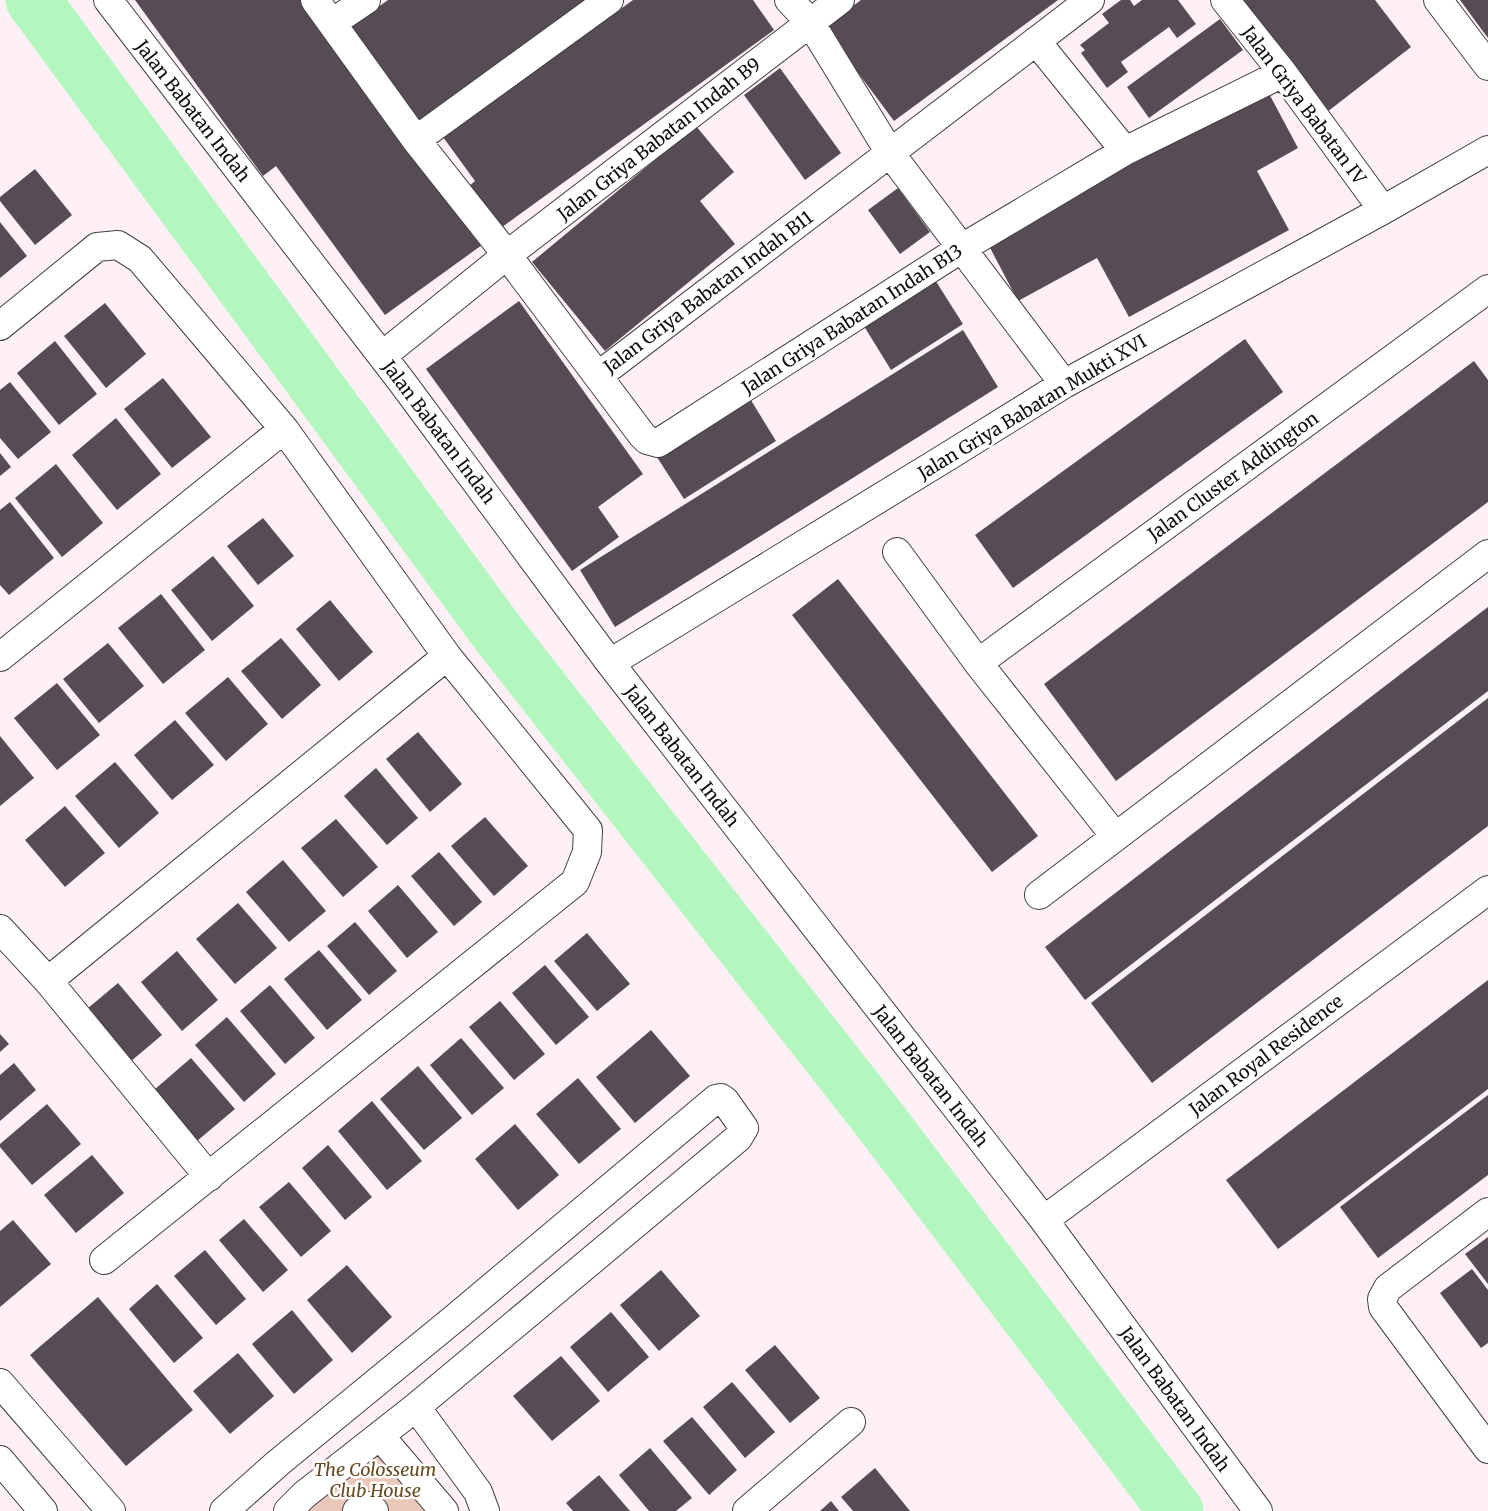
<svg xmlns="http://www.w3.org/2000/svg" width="1488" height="1511" viewBox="0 0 1488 1511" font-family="Merriweather,serif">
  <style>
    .green { fill: #eac7b9 }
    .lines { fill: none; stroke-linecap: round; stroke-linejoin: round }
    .river { stroke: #b4f6c0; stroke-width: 55 }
    .building { fill: #574b55 }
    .minor-casing { stroke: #414141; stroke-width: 30 }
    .minor { stroke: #fff; stroke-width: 28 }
    .labels { text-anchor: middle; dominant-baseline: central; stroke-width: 5; stroke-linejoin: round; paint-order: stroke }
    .street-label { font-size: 18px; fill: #0e0e0e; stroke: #fff }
    .park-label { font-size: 18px; font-style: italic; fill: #67491e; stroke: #fff }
  </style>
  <rect width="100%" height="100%" fill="#fff0f6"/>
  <!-- green -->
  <path class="green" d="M380,1436L444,1511H285Z"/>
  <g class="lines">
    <!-- river -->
    <path class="river" d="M33,0L500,636L878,1118L1176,1511"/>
  </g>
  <!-- building -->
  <path class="building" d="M135,0H304L482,245L385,315L276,166L263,176Z
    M388,0H593L416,123L350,27Z
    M633,0H753L774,30L498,230L467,188L475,181L443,137Z
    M861,0H1058L894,121L824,27Z
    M1121,0H1130L1134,6L1142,0H1178L1196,24L1177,38L1169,27L1121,62L1128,72L1107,88L1081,53L1085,50L1080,45L1109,23L1102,14Z
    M1243,0H1375L1411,47L1327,112Z
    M1460,0H1488V38L1479,26Z
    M1220,19L1243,50L1149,118L1127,87Z
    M780,68L841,153L805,180L744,95Z
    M1267,90L1298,148L1257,171L1289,230L1129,317L1097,258L1018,301L987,242Z
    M696,126L734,172L700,201L735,244L605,351L532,262Z
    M35,169L72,215L35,245L0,201V197Z
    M898,188L930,232L900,254L868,210Z
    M0,222L27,256L0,278Z
    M930,272L963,324L891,370L859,318Z
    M519,301L643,474L598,507L619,537L572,571L426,369Z
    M105,303L146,354L106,388L64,336Z
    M963,330L998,387L615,627L580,570Z
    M1245,339L1283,392L1013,588L975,535Z
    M55,341L97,394L59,425L17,373Z
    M1474,361L1488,380V502L1116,781L1044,684Z
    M163,378L211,437L172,468L124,409Z
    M10,382L51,432L18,459L0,438V390Z
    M746,392L776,441L684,499L653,451Z
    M116,418L161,474L117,510L72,455Z
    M0,453L11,467L0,476Z
    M56,464L103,523L62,557L15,498Z
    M10,502L54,558L9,595L0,585V510Z
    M263,518L294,556L258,585L227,546Z
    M213,556L254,606L212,641L171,590Z
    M838,579L1038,836L992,872L792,615Z
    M161,594L205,650L163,684L118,628Z
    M330,600L373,652L339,681L296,629Z
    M1488,607V691L1085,1000L1045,947Z
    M281,638L321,685L282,719L241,671Z
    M108,643L144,686L99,723L63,679Z
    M228,677L268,724L226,761L185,713Z
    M57,683L100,735L57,770L14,718Z
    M1488,698V826L1152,1083L1091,1003Z
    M175,720L214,765L172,800L134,755Z
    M418,732L462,784L430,812L386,759Z
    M0,736L34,778L0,806Z
    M115,762L159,813L119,848L75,796Z
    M376,768L418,818L387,845L344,796Z
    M65,806L105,853L65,887L25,840Z
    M485,817L528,866L494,896L451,846Z
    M336,819L378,867L343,897L301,848Z
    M439,852L482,902L454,926L411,876Z
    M283,860L326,911L289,942L246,892Z
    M398,885L438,932L407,958L368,911Z
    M238,903L277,948L235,984L196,939Z
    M355,922L397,971L369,995L327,946Z
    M587,933L630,984L597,1011L554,961Z
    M319,950L362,1000L327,1030L284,979Z
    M177,951L218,1000L182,1031L141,982Z
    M545,965L589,1017L556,1045L512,993Z
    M1488,980V1089L1278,1249L1226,1180Z
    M118,983L162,1035L130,1062L87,1009Z
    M270,985L315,1038L285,1064L240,1011Z
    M500,1001L545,1054L514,1080L469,1027Z
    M227,1017L276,1074L244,1102L195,1045Z
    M651,1030L690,1076L635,1123L596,1077Z
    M0,1034L9,1044L0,1052Z
    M461,1038L504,1088L472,1115L430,1065Z
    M191,1058L235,1109L197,1141L154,1090Z
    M14,1063L36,1090L0,1121V1075Z
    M418,1066L462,1118L424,1150L380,1099Z
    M578,1078L621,1129L579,1164L536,1114Z
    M1488,1095V1175L1378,1258L1340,1207Z
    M372,1101L422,1161L387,1190L338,1131Z
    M47,1104L81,1144L32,1185L0,1147V1144Z
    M515,1124L559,1175L518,1210L475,1159Z
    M328,1145L372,1197L345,1220L302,1168Z
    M92,1155L124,1193L76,1233L44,1195Z
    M289,1182L331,1231L301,1257L259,1207Z
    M244,1219L288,1270L263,1292L219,1240Z
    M13,1220L51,1264L0,1307V1231Z
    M1488,1237V1284L1465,1254Z
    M205,1250L246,1299L216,1325L174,1276Z
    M347,1265L392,1317L352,1353L307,1300Z
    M1472,1269L1488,1290V1343L1481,1348L1440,1293Z
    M661,1270L700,1316L659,1351L620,1305Z
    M157,1284L203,1338L174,1363L129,1309Z
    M98,1297L193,1410L126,1466L30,1355Z
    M292,1310L333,1360L294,1394L252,1344Z
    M611,1312L649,1357L608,1392L570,1347Z
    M775,1345L820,1398L790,1423L745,1370Z
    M238,1353L274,1396L230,1434L193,1391Z
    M561,1356L600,1401L552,1441L513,1396Z
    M732,1382L775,1432L745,1458L703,1407Z
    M692,1417L737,1470L709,1495L663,1441Z
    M650,1448L692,1498L676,1511H649L619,1475Z
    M875,1468L910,1511H853L841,1497Z
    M599,1475L630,1511H573L566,1503Z
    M831,1501L839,1511H820Z"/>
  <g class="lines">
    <!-- minor casing -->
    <g class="minor-casing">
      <path id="minor" d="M108,0L402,382L610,663L1044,1220L1258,1511
        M315,0L416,140L507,255L642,435L647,440L658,443L962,248L1125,151L1283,73
        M789,0L810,22L890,153L1064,384
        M1225,0L1283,73L1383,210
        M1438,0L1488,66
        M332,23L366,0
        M1036,41L1125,151
        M416,140L609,0
        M0,326L97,247L118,245L140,259L284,429L447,656L588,830L587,852L575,882L104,1260
        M382,356L507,255L840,0
        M598,376L1090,0
        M897,552L978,663L1115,836
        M0,657L284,429
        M610,663L950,455L1064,384L1383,210L1488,150
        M978,663L1488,289
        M1039,895L1488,554
        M0,929L48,981L209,1177
        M48,981L447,656
        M1488,1212L1388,1288L1382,1299L1383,1307L1488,1449
        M1044,1220L1488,890
        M0,1383L111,1511
        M416,1407L478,1492L485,1511
        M380,1436L444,1511
        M0,1460L43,1511
        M224,1511L278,1463L455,1318L716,1099L721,1098L725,1101L744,1128L738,1138L416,1407L304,1495L288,1511
        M357,1511L367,1506L374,1511
        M747,1511L851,1422"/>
    </g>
    <!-- minor -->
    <use href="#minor" class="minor"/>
  </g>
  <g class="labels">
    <!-- street labels -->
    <g class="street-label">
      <text transform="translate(1304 105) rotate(53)">Jalan Griya Babatan IV</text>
      <text transform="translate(193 111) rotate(52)">Jalan Babatan Indah</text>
      <text transform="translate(659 139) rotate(-38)">Jalan Griya Babatan Indah B9</text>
      <text transform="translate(708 292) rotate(-37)">Jalan Griya Babatan Indah B11</text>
      <text transform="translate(852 319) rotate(-33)">Jalan Griya Babatan Indah B13</text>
      <text transform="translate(1032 407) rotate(-31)">Jalan Griya Babatan Mukti XVI</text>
      <text transform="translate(439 432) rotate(53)">Jalan Babatan Indah</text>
      <text transform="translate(1233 476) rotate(-36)">Jalan Cluster Addington</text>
      <text transform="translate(682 756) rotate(52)">Jalan Babatan Indah</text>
      <text transform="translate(1266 1055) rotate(-37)">Jalan Royal Residence</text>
      <text transform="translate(931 1076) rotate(52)">Jalan Babatan Indah</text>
      <text transform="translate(1175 1399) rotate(54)">Jalan Babatan Indah</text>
    </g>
    <!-- park labels -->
    <g class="park-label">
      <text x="375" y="1469">The Colosseum<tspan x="375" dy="21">Club House</tspan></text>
    </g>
  </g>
</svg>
